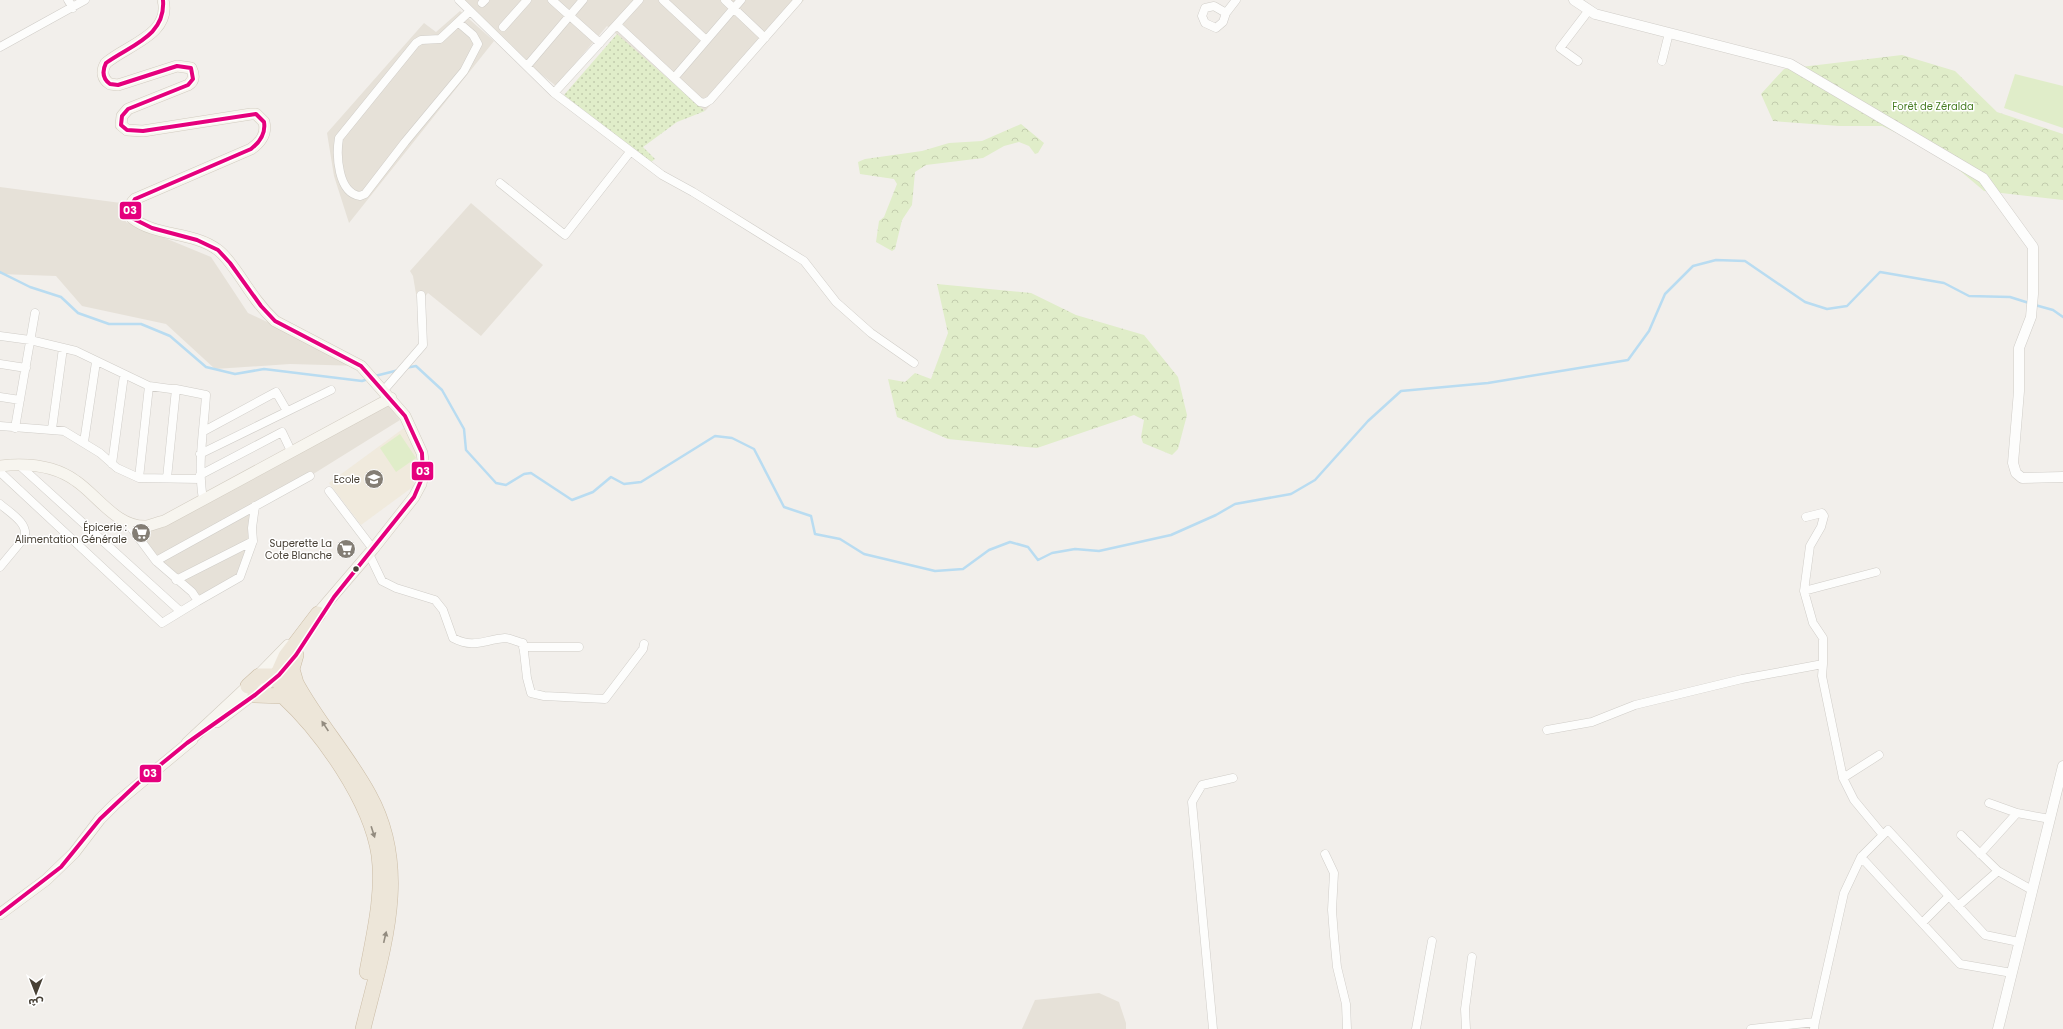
<svg xmlns="http://www.w3.org/2000/svg" width="2063" height="1029" viewBox="0 0 2063 1029" font-family="Poppins,'Noto Sans Arabic',sans-serif">
  <style>
    .residential { fill: #e6e1d8 }
    .education { fill: #f0eadd }
    .grass { fill: url(#grass-dots) }
    .forest { fill: url(#forest-crowns) }
    .pitch { fill: #e0edc9 }
    .lines { fill: none; stroke-linecap: round; stroke-linejoin: round }
    .stream { stroke: #b9dcf1; stroke-width: 2.5 }
    .minor-casing { stroke: #d0cdc8; stroke-width: 9 }
    .tertiary-casing { stroke: #d0cdc8; stroke-width: 11 }
    .secondary-casing { stroke: #d2ccc1; stroke-width: 12 }
    .motorway-casing { stroke: #cbbca5; stroke-width: 16 }
    .minor { stroke: #fdfdfc; stroke-width: 8 }
    .tertiary { stroke: #fdfdfc; stroke-width: 10 }
    .secondary { stroke: #f7f5ef; stroke-width: 11 }
    .motorway { stroke: #ede6d9; stroke-width: 15 }
    .bus-1-casing { stroke: #fff; stroke-width: 7 }
    .bus-1 { stroke: #e5007d; stroke-width: 4 }
    .oneway { fill: #928b7f }
    .bus-dot { fill: #484136; stroke: #fff; stroke-width: 1.5 }
    .labels { text-anchor: middle; dominant-baseline: central; stroke-width: 3; stroke-linejoin: round; paint-order: stroke }
    .park-label { font-size: 10px; fill: #497e25; stroke: #fff }
    .poi-label { font-size: 10px; fill: #484136; stroke: #fff; text-anchor: end }
    .line-badge { stroke: #fff; stroke-width: 1.5 }
    .badge-label { font-size: 11px; text-anchor: middle; font-weight: bold; fill: #fff }
  </style>
  <defs>
    <pattern id="grass-dots" width="8" height="8" patternUnits="userSpaceOnUse"><rect width="8" height="8" fill="#e0edc9"/><path d="M2 2h.1M6 6h.1" fill="none" stroke="#c2ccad" stroke-width="1.8" stroke-linecap="round"/></pattern>
    <pattern id="forest-crowns" width="20" height="18" patternUnits="userSpaceOnUse"><rect width="20" height="18" fill="#e0edc9"/><path d="M2 6a3 3 0 1 1 6 0M12 15a3 3 0 1 1 6 0" fill="none" stroke="#c2ccad"/></pattern>
  </defs>
  <rect width="100%" height="100%" fill="#f2efeb"/>
  <!-- residential -->
  <path class="residential" d="M464,0H804L705,111L607,26L556,86L532,67Z
    M460,11L494,41L349,223L334,176L327,133L424,23L436,32Z
    M0,187L121,203L126,222L211,257L248,313L361,366L290,364L215,369L166,324L82,306L56,276L0,274Z
    M471,203L543,265L481,336L428,293L425,296L416,294L413,276L410,271Z
    M385,400L400,420L310,476L255,506L240,577L198,601L176,580L127,522L146,526Z
    M1099,993L1119,1002L1126,1023V1029H1022L1035,1000Z"/>
  <!-- education -->
  <path class="education" d="M404,428L415,447L418,471L414,476V486L361,525L329,483Z"/>
  <!-- grass -->
  <path class="grass" d="M617,34L705,111L677,122L643,147L655,159L650,163L631,151L564,95Z"/>
  <!-- forest -->
  <path class="forest" d="M1902,55L1955,71L1997,112L2063,134V200L1984,191L1939,153L1882,126H1839L1773,121L1761,94L1784,69Z
    M1021,124L1044,143L1038,153L1035,154L1029,146L1019,142L1004,146L983,158L926,165L915,172L912,205L902,220L895,249L892,251L876,242L879,221L884,217L897,184L894,179L860,174L858,162L865,159L922,151L949,143L982,141Z
    M937,284L1031,293L1076,315L1144,335L1178,377L1187,415L1178,449L1172,455L1143,443L1141,437L1144,420L1134,415L1037,448L948,439L897,417L888,379L905,382L915,373L931,379L948,333Z"/>
  <!-- pitch -->
  <path class="pitch" d="M2015,74L2063,86V128L2004,108Z
    M400,434L416,458L396,472L380,448Z"/>
  <g class="lines">
    <!-- stream -->
    <path class="stream" d="M0,272L30,287L61,297L78,313L109,324H141L170,336L206,367L235,374L264,369L362,381L368,379
      M2035,305L2053,310L2063,317
      M405,368L416,366L442,390L464,429L466,450L496,483L506,485L524,474L531,473L572,500L593,492L611,477L624,484L641,482L715,436L732,438L754,449L784,507L811,516L815,534L840,539L864,554L935,571L963,569L989,550L1010,542L1028,547L1038,560L1052,553L1075,549L1099,551L1171,535L1216,515L1235,504L1291,494L1315,480L1368,421L1401,391L1488,383L1628,360L1649,331L1665,294L1693,266L1716,260L1745,261L1805,302L1827,309L1847,306L1880,272L1944,283L1969,296L2010,297L2029,303
      M375,376L399,370"/>
    <!-- minor casing -->
    <g class="minor-casing">
      <path id="minor" d="M68,0L73,8
        M459,0L554,93L662,175L693,192L804,261L836,302L871,333L914,363
        M552,0L600,43
        M663,0L706,40
        M725,0L765,38
        M482,3L485,0
        M1214,6L1226,13L1223,22L1216,28L1205,23L1202,16L1205,8Z
        M1226,13L1236,0
        M459,23L473,35L478,44L464,71L405,142L365,194L360,196C338,193 336,156 339,138L416,43L421,40L440,39L470,11
        M617,25L700,102L705,103L710,100L798,0
        M503,27L527,0
        M0,47L85,0
        M1578,61L1560,48L1589,10
        M1662,61L1669,33
        M527,66L583,0
        M674,78L741,0
        M554,93L639,0
        M500,183L565,235L630,152
        M0,336L30,340L76,351L149,386L171,389H176L206,395C204,430 197,464 203,499
        M0,364L26,368
        M384,390L423,345L421,295
        M0,397L20,400
        M0,426L64,431L100,453L117,468L139,478L200,479
        M15,428L35,313
        M52,429L63,348
        M204,431L276,392L287,411
        M84,442L96,362
        M200,454L331,390
        M18,464L180,611
        M112,464L124,375
        M0,472L162,623L198,601L192,592L156,561L127,522
        M200,475L282,432L291,451
        M139,478L149,386
        M167,478L176,389
        M329,491L373,549
        M0,504C9,512 30,524 24,538L0,567
        M1806,517L1822,513L1824,516L1821,527L1810,546L1804,591L1813,623L1823,638V664
        M369,554L382,581L396,588L435,600L443,610L453,638C474,649 483,640 505,638C510,638 517,642 523,643L527,678L531,693L544,696L605,699L643,649L644,644
        M156,561L310,476
        M176,580L253,541
        M1804,591L1876,572
        M198,601L240,577L253,541L252,528L255,506
        M523,647H579
        M1547,730L1592,722L1635,705L1742,679L1823,664L1822,676L1843,778L1854,800L1883,835
        M1843,778L1879,755
        M1989,803L2017,813L2050,819
        M1961,835L1998,871L2032,890
        M1325,854L1334,873L1332,910L1334,936L1337,967L1346,1004L1347,1029
        M1980,854L2017,813
        M1958,906L1998,871
        M1922,923L1949,896
        M2012,973L1960,964L1861,857L1888,830L1985,935L2019,942
        M1815,1022L1844,893L1861,857
        M1213,1029L1192,802L1202,785L1233,778
        M1416,1029L1432,941
        M1466,1029L1465,1009L1472,957
        M1751,1029L1815,1022L1814,1029"/>
    </g>
    <!-- tertiary casing -->
    <g class="tertiary-casing">
      <path id="tertiary" d="M1574,0L1595,14L1790,64L1983,178L2033,247V294L2031,317L2019,348V391L2013,463L2016,473L2022,478L2063,477
        M1998,1029L2063,766"/>
    </g>
    <!-- secondary casing -->
    <g class="secondary-casing">
      <path id="secondary" d="M163,0C172,34 127,45 106,63C101,71 102,79 110,84L118,85L177,66L191,68C194,74 195,81 188,85L128,109L122,116L121,125L127,130L143,131L251,114H256L264,122C267,134 261,142 251,149L135,199C129,205 129,210 132,218C156,237 193,231 218,250C227,257 234,268 241,278C251,293 261,308 275,321L361,366L405,416L422,453L424,467L421,484L414,497L373,549L313,619
        M0,466C26,463 54,465 76,481C97,495 117,528 147,526C152,525 159,522 164,521L391,398
        M217,722L280,674
        M187,743L248,686L288,645
        M0,914L46,880L74,853L100,819L115,804L192,740"/>
    </g>
    <!-- motorway casing -->
    <g class="motorway-casing">
      <path id="motorway" d="M296,655L292,669L296,683C317,722 348,756 369,795C411,871 382,951 363,1029
        M248,686L259,676H277L285,681
        M255,695L283,696C322,732 371,801 379,855C384,894 374,934 367,972
        M292,702L282,689L277,676L286,656L318,614"/>
    </g>
    <!-- minor -->
    <use href="#minor" class="minor"/>
    <!-- tertiary -->
    <use href="#tertiary" class="tertiary"/>
    <!-- secondary -->
    <use href="#secondary" class="secondary"/>
    <!-- motorway -->
    <use href="#motorway" class="motorway"/>
    <!-- bus-1 casing -->
    <g class="bus-1-casing">
      <path id="bus-1" d="M0,914L61,867L100,819L138,783L187,743L255,695L279,675L296,655L334,597L414,497L423,476L422,453L405,416L361,366L275,321L261,306L230,263L218,250L197,240L152,228L132,218L130,208L135,199L251,149C260,142 266,134 264,122L256,114L143,131L127,130L121,125L122,116L128,109L188,85L193,79L191,68L177,66L118,85L110,84C102,78 102,71 106,63C131,45 166,36 163,0"/>
    </g>
    <!-- bus-1 -->
    <use href="#bus-1" class="bus-1"/>
  </g>
  <!-- one-way arrows -->
  <defs><path id="oneway-solid" d="M-6-.8H1V-3.2L6.5 0L1 3.2V.8H-6Z"/></defs>
  <g class="oneway">
    <use href="#oneway-solid" transform="translate(325 726) rotate(-124)"/>
    <use href="#oneway-solid" transform="translate(373 832) rotate(72)"/>
    <use href="#oneway-solid" transform="translate(385 937) rotate(-77)"/>
  </g>
  <!-- icons -->
  <defs>
    <g id="school-disc" transform="scale(1)"><circle r="9.5" fill="#847e75" stroke="#fff"/><path d="M0-5L7-2L0 1L-7-2ZM-4 1L0 2.5L4 1V4Q0 6-4 4Z" fill="#fff"/></g>
    <g id="supermarket-disc" transform="scale(1)"><circle r="9.5" fill="#847e75" stroke="#fff"/><path d="M-6-5.5h2.5l.6 2H6L4.5 2H-2.5L-4.4-4H-6ZM-1.5 3.2a1.3 1.3 0 1 0 .1 0ZM3 3.2a1.3 1.3 0 1 0 .1 0Z" fill="#fff"/></g>
  </defs>
  <g fill-rule="evenodd">
    <use href="#school-disc" x="374" y="479"/>
    <use href="#supermarket-disc" x="141" y="533"/>
    <use href="#supermarket-disc" x="346" y="549"/>
  </g>
  <!-- markers -->
  <circle class="bus-dot" cx="356" cy="569" r="3.5"/>
  <g class="labels">
    <!-- park labels -->
    <g class="park-label">
      <text x="1933" y="106">Forêt de Zéralda</text>
    </g>
    <!-- poi labels -->
    <g class="poi-label">
      <text x="360" y="479">Ecole</text>
      <text x="127" y="527">Épicerie :<tspan x="127" dy="12">Alimentation Générale</tspan></text>
      <text x="332" y="543">Superette La<tspan x="332" dy="12">Cote Blanche</tspan></text>
    </g>
  </g>
  <g class="line-badge">
    <rect x="119" y="201" width="23" height="19" rx="4" fill="#e5007d"/>
    <rect x="411" y="461" width="23" height="20" rx="4" fill="#e5007d"/>
    <rect x="139" y="764" width="23" height="19" rx="4" fill="#e5007d"/>
  </g>
  <g class="badge-label">
    <text x="130" y="214">03</text>
    <text x="423" y="475">03</text>
    <text x="150" y="777">03</text>
  </g>
  <!-- north arrow -->
  <g transform="translate(36 993) rotate(180)" stroke="#ffffff" stroke-width="3" paint-order="stroke">
  <path d="M0-3L7 15L0 10L-7 15Z" fill="#484136"/>
  <text y="-6" font-size="11" font-weight="bold" text-anchor="middle" fill="#484136">ش</text>
  </g>
</svg>
